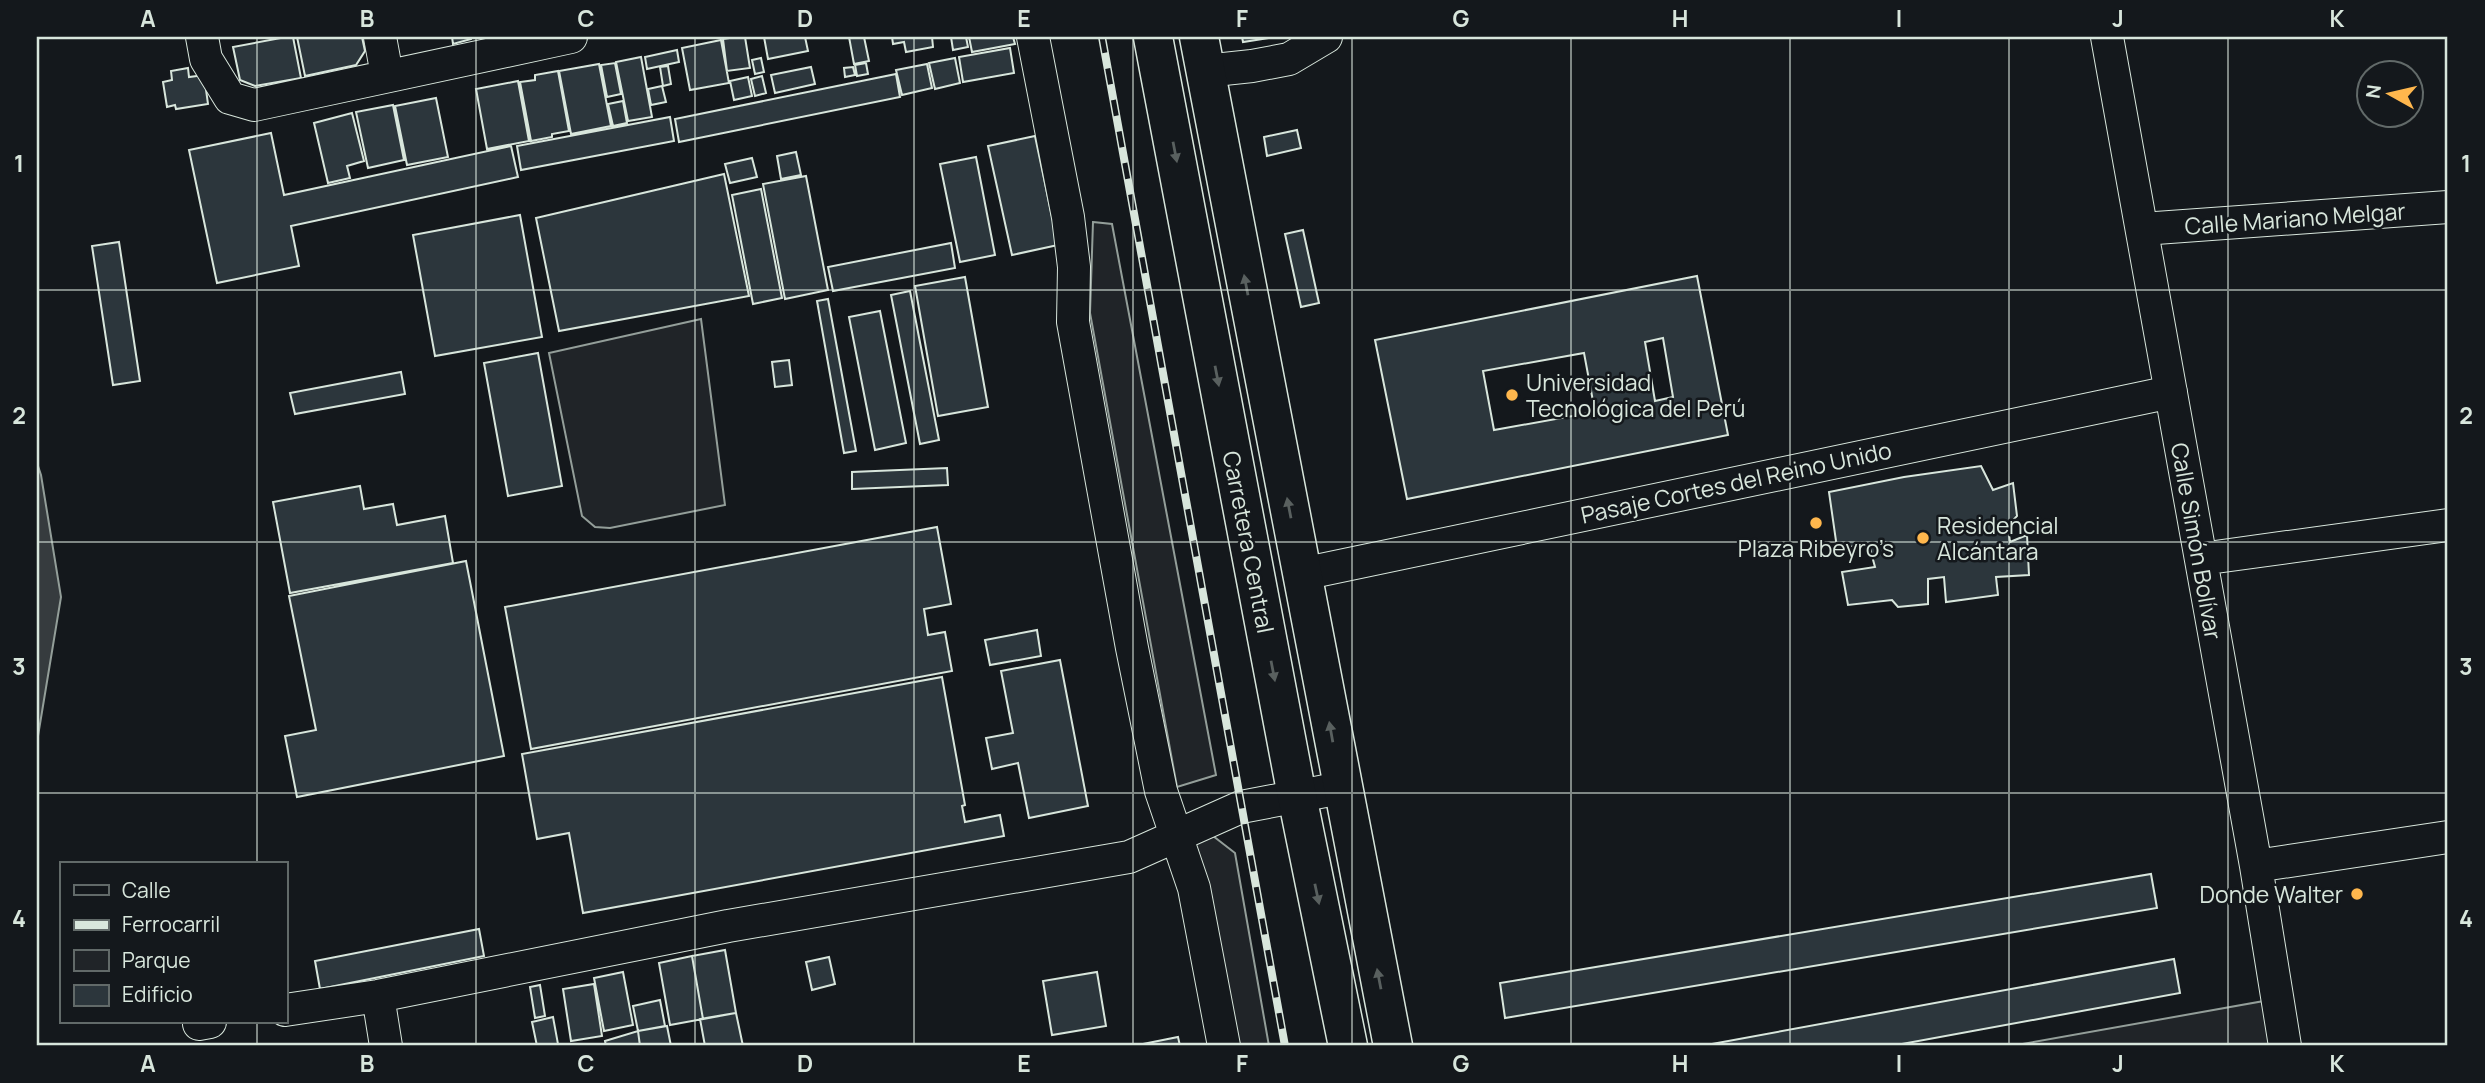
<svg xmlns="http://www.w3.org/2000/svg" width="2485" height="1083" viewBox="0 0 2485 1083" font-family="Manrope,sans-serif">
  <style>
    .green { fill: #202428; stroke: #939e99; stroke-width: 2 }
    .water { fill: #363b3e; stroke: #939e99; stroke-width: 2 }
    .building { fill: #2c363c; stroke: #d8e6dc; stroke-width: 2; fill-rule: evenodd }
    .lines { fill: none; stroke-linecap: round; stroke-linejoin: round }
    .minor-casing { stroke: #d8e6dc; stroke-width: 34 }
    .highway-casing { stroke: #d8e6dc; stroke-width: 41 }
    .minor { stroke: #14181c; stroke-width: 32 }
    .highway { stroke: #14181c; stroke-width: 38 }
    .rail-casing { stroke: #d8e6dc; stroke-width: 8 }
    .rail { stroke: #14181c; stroke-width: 5; stroke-dasharray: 16; stroke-linecap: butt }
    .oneway { fill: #59605f }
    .grid { fill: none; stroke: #d8e6dc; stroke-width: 2; stroke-opacity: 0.55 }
    .poi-dot { fill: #ffb74d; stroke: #14181c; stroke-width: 2.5 }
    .labels { text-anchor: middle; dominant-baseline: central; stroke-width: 5; stroke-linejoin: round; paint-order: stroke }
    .street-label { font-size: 23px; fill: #d8e6dc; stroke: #14181c }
    .poi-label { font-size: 23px; fill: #d8e6dc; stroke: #14181c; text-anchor: start }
    .neatline { fill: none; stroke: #d8e6dc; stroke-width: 2.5 }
    .grid-label { font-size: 23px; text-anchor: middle; font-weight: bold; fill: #d8e6dc }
  </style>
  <rect width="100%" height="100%" fill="#14181c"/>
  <!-- green -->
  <path class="green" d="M1093,222L1112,224L1216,775L1177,787L1090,313Z
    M701,319L725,505L610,528L595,527L582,516L549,353Z
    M1204,829L1235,853L1269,1046H1230L1190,840Z
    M2264,1001L2271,1046H2011Z"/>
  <!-- water -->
  <path class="water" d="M37,463L41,475L61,597L37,742Z"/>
  <!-- building -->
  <path class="building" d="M286,37H293L301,78L255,86L240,80L233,47Z
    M297,37H362L365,51L356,65L305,76Z
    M452,37H471V39L453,44Z
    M736,37H745L750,68L727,71L723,39Z
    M764,37H805L808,51L768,59Z
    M849,37H864L869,61L854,64Z
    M892,37H932L933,47L906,52L904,42L893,44Z
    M951,37H966L968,47L953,50Z
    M969,37H1013L1015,44L972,52Z
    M1242,37H1275L1243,42Z
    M721,40L729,83L690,90L682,48Z
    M1010,48L1014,73L963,82L959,57Z
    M677,50L679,62L647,69L645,57Z
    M641,57L652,117L628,121L616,62Z
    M761,58L764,72L755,74L752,60Z
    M955,58L960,83L935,89L929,63Z
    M615,63L621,94L607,97L601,65Z
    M866,63L868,74L857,76L855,65Z
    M599,64L611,126L571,134L559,71Z
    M927,64L932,88L902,95L896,70Z
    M668,66L671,84L663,86L660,67Z
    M811,67L815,84L775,93L771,75Z
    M853,67L855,75L845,77L844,68Z
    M188,68L189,77L204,75L208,104L176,109L175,105L167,107L163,82L172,80L171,71Z
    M558,71L569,131L552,134V137L531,141L520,82L535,80V75Z
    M896,74L900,97L679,142L675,119Z
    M762,76L766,93L755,96L751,79Z
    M748,77L752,96L734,100L730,81Z
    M518,81L529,141L487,149L476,89Z
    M662,86L666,102L651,105L648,89Z
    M436,98L448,157L407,165L395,106Z
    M623,101L627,123L613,126L608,104Z
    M393,105L404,160L368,168L356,112Z
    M352,113L364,161L347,166L350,178L328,183L314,123Z
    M670,117L674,141L521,170L517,146Z
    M1297,130L1301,148L1267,156L1264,137Z
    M271,133L284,195L511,146L518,177L291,226L299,266L217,283L189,150Z
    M1035,136L1058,245L1012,255L988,146Z
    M796,152L801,175L781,179L777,156Z
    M976,157L995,255L960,262L940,164Z
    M752,158L757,177L730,183L725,164Z
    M724,174L749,296L559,331L536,218Z
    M806,176L828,290L785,299L763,184Z
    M761,189L782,298L753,304L732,195Z
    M520,215L542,337L435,356L413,235Z
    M1303,230L1319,303L1301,307L1285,234Z
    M119,242L140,381L113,385L92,246Z
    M951,243L955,268L833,291L828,267Z
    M1697,276L1728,435L1407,499L1375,340ZM1663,338L1673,397L1655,401L1645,342ZM1584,353L1595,412L1494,430L1483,371Z
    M965,277L988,407L938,416L915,286Z
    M910,291L939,440L920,444L891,295Z
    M828,299L856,451L844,453L817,301Z
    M880,311L906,443L875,450L849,317Z
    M538,353L562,486L508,496L484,363Z
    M789,360L792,385L775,387L772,362Z
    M401,372L405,394L295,414L290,393Z
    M1981,466L1993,490L2013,483L2017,516L2008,526L2010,542L2027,535L2029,575L1996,577L1998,595L1946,602L1944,577L1928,579V604L1898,607L1892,600L1848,605L1842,572L1875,567L1869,545L1837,548L1829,492L1904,477Z
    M947,468L948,485L852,489V472Z
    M360,486L364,509L393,504L397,525L445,516L453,563L290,593L273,502Z
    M937,527L951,604L924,609L928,635L945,632L952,671L531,749L505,607Z
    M466,561L504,756L297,797L285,736L316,730L289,596Z
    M1037,630L1041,656L990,665L985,640Z
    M1060,660L1088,806L1029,818L1018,763L992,769L986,738L1013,733L1001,671Z
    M942,677L965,805L962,806L965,822L1000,815L1004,836L583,913L569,833L537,839L522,754Z
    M2151,874L2157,908L1505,1018L1500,983Z
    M479,929L484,956L320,989L315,961Z
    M725,950L736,1013L703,1019L692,956Z
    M692,956L703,1019L670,1025L659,963Z
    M829,957L835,984L812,990L806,962Z
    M2174,959L2180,993L1891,1046H1701Z
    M623,972L633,1025L604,1031L594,978Z
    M1097,972L1106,1026L1052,1035L1043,981Z
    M594,984L602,1036L571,1041L563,989Z
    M540,985L545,1016L535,1018L530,987Z
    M660,1000L665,1026L638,1031L633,1006Z
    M736,1013L743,1046H705L700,1019Z
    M553,1017L558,1044L537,1046L532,1022Z
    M667,1026L671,1046H640L638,1031Z
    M638,1031L640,1046H606L605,1041Z
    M1178,1037L1180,1046H1133Z"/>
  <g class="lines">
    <!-- minor casing -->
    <g class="minor-casing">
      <path id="minor" d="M202,37L206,59L230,98L254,105L571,37
        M380,37L387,75
        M1033,37L1068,217L1074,267L1073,322L1132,648L1161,791L1194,888L1224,1046
        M2107,37L2256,866L2285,1046
        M1205,71L1252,66L1289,59L1326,37
        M2142,229L2448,207
        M2201,559L2448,525
        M1302,574L2171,392
        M2256,866L2448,837
        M378,996L386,1046
        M285,1010L378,996L728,926L1129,857L1241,807L1341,788
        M199,1024L210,1022"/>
    </g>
    <!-- highway casing -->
    <g class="highway-casing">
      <path id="highway" d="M1153,37L1297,796L1348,1046
        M1199,37L1393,1046"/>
    </g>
    <!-- minor -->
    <use href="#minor" class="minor"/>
    <!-- highway -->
    <use href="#highway" class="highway"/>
    <!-- rail casing -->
    <g class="rail-casing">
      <path id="rail" d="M1102,37L1285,1046"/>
    </g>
    <!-- rail -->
    <use href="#rail" class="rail"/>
  </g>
  <!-- one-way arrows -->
  <defs><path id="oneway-solid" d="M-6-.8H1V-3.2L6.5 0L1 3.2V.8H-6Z" transform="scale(1.75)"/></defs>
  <g class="oneway">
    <use href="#oneway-solid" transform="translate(1175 152) rotate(79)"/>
    <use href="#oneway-solid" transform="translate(1246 285) rotate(-101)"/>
    <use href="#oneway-solid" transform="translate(1217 376) rotate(79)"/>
    <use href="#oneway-solid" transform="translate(1289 508) rotate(-101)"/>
    <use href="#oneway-solid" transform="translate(1273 671) rotate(79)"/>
    <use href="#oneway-solid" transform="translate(1331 732) rotate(-100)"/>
    <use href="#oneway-solid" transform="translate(1317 894) rotate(78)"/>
    <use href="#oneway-solid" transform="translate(1379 979) rotate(-101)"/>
  </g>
  <!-- grid -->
  <path class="grid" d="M257,37V864M476,37V1046M695,37V1046M914,37V1046M1133,37V1046M1352,37V1046M1571,37V1046M1790,37V1046M2009,37V1046M2228,37V1046M37,290H2448M37,542H2448M37,793H2448M257,1022V1046"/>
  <!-- markers -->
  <g class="poi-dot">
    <circle cx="1512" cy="395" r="7"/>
    <circle cx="1816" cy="523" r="7"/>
    <circle cx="1923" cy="538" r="7"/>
    <circle cx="2357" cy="894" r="7"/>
  </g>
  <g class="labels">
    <!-- street labels -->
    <g class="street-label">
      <text transform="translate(2295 218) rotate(-4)">Calle Mariano Melgar</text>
      <text transform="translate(1736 482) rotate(-12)">Pasaje Cortes del Reino Unido</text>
      <text transform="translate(2197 541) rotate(80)">Calle Simón Bolívar</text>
      <text transform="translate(1249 542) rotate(79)">Carretera Central</text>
    </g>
    <!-- poi labels -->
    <g class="poi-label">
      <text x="1526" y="382">Universidad<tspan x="1526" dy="26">Tecnológica del Perú</tspan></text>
      <text x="1937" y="525">Residencial<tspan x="1937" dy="26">Alcántara</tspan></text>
      <text x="1816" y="548" text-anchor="middle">Plaza Ribeyro’s</text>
      <text x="2343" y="894" text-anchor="end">Donde Walter</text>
    </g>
  </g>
  <!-- border -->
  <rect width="2485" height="1083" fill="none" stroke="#14181c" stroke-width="77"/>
  <!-- legend -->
  <rect x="60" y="862" width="228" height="161" fill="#14181c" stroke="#626a69" stroke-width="2"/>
  <rect x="74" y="885" width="35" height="10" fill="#14181c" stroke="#626a69" stroke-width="2"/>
  <text x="122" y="898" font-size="21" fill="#d8e6dc">Calle</text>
  <rect x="74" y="920" width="35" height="10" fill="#d8e6dc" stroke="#626a69" stroke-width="2"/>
  <text x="122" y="932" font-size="21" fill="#d8e6dc">Ferrocarril</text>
  <rect x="74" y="950" width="35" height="21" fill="#202428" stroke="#626a69" stroke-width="2"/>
  <text x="122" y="968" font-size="21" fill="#d8e6dc">Parque</text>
  <rect x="74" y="985" width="35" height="21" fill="#2c363c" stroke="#626a69" stroke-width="2"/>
  <text x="122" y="1002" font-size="21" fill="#d8e6dc">Edificio</text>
  <!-- north arrow -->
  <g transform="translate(2390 94) rotate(278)"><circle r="33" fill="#14181c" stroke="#626a69" stroke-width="2"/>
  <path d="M0-5L12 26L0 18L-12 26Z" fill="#ffb74d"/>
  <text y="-10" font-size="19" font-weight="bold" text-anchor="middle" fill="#d8e6dc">N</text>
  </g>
  <rect x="38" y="38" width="2408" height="1006" class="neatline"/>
  <g class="grid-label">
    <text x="148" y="27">A</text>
    <text x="367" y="27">B</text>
    <text x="586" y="27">C</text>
    <text x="805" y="27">D</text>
    <text x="1024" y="27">E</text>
    <text x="1242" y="27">F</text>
    <text x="1461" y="27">G</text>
    <text x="1680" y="27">H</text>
    <text x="1899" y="27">I</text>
    <text x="2118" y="27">J</text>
    <text x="2337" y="27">K</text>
    <text x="19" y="172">1</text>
    <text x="2466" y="172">1</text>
    <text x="19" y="424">2</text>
    <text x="2466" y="424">2</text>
    <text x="19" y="675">3</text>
    <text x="2466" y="675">3</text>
    <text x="19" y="927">4</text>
    <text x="2466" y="927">4</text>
    <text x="148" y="1072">A</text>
    <text x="367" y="1072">B</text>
    <text x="586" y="1072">C</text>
    <text x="805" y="1072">D</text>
    <text x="1024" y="1072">E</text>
    <text x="1242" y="1072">F</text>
    <text x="1461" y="1072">G</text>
    <text x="1680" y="1072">H</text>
    <text x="1899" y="1072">I</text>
    <text x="2118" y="1072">J</text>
    <text x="2337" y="1072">K</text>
  </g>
</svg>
